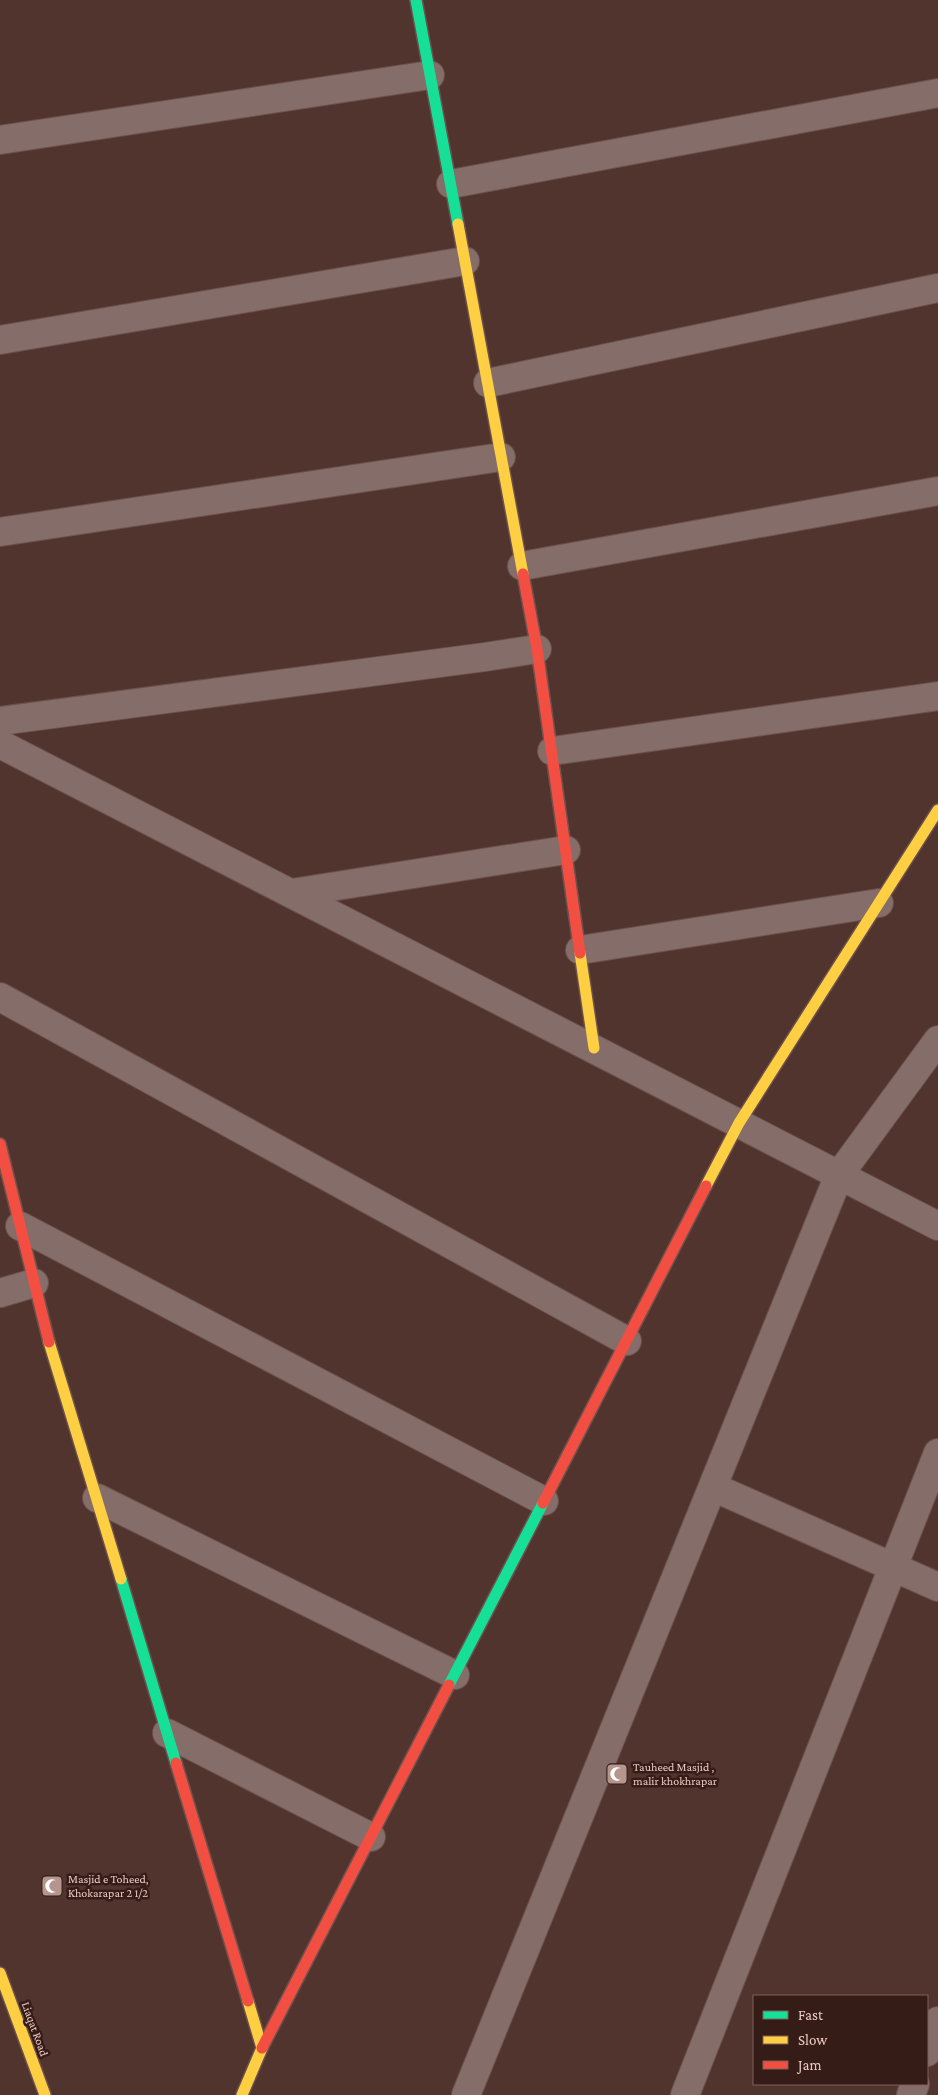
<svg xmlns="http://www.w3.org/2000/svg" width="938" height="2095" viewBox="0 0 938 2095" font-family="'Crimson Pro',serif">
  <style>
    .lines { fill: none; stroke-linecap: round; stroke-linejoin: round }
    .street-casing { stroke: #6c514c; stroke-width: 30 }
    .fast-casing { stroke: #6c514c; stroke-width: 14 }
    .slow-casing { stroke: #6c514c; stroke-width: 14 }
    .jam-casing { stroke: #6c514c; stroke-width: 14 }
    .street { stroke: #856e69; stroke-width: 28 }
    .fast { stroke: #16e098; stroke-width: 11 }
    .slow { stroke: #ffcf43; stroke-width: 11 }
    .jam { stroke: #f24e42; stroke-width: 11 }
    .labels { text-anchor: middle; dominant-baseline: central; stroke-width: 5; stroke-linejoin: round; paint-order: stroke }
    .poi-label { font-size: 12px; fill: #ecc9c1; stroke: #351c17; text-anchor: start }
    .street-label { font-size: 12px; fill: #ecc9c1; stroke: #351c17 }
  </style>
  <rect width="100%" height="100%" fill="#52342e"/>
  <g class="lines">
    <!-- street casing -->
    <g class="street-casing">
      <path id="street" d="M0,140L430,75
        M451,184L938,93
        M0,340L465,261
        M488,383L938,288
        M0,532L501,457
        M522,566L938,491
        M0,721L485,657L537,649
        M0,744L938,1226
        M552,751L938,696
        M292,893L566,850
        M580,950L879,903
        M0,997L627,1341
        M20,1226L544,1501
        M0,1293L34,1283
        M713,1487L938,1587
        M97,1498L455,1675
        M167,1733L371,1837
        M927,2052L938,2021
        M466,2095L839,1175L938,1040
        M685,2095L938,1453
        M911,2095L915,2084"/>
    </g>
    <!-- fast casing -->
    <g class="fast-casing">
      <path id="fast" d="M416,0L458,224
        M121,1579L176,1763
        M449,1685L543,1503"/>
    </g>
    <!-- slow casing -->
    <g class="slow-casing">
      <path id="slow" d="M458,224L523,574
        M580,953L594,1048
        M706,1186L739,1123L938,810
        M49,1342L121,1579
        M0,1973L45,2095
        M242,2095L262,2048L248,2001"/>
    </g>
    <!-- jam casing -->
    <g class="jam-casing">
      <path id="jam" d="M523,574L537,649L580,953
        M0,1144L49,1342
        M543,1503L706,1186
        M176,1763L248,2001
        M262,2048L449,1685"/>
    </g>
    <!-- street -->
    <use href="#street" class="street"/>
    <!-- fast -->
    <use href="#fast" class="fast"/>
    <!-- slow -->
    <use href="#slow" class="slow"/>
    <!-- jam -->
    <use href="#jam" class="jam"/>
  </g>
  <!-- icons -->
  <defs>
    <g id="mosque-square" transform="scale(1.125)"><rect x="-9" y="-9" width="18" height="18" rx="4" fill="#b6958e" stroke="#351c17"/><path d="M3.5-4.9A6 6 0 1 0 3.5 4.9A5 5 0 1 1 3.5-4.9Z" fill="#fff"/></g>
  </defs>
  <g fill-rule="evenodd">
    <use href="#mosque-square" x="617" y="1774"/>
    <use href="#mosque-square" x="52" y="1886"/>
  </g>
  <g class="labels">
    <!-- poi labels -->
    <g class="poi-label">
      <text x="633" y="1767">Tauheed Masjid ,<tspan x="633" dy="14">malir khokhrapar</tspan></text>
      <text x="68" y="1879">Masjid e Toheed,<tspan x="68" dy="14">Khokarapar 2 1/2</tspan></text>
    </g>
    <!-- street labels -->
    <g class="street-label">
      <text transform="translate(35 2029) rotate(70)">Liaqat Road</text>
    </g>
  </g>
  <!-- legend -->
  <rect x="753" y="1995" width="175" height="90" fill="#351c17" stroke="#7e615b"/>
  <rect x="763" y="2011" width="25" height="8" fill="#16e098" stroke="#7e615b"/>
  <text x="798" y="2020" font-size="15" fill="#ecc9c1">Fast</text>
  <rect x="763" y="2036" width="25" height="8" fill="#ffcf43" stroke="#7e615b"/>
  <text x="798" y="2045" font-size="15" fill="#ecc9c1">Slow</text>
  <rect x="763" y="2061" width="25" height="8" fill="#f24e42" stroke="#7e615b"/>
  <text x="798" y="2070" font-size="15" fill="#ecc9c1">Jam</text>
</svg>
